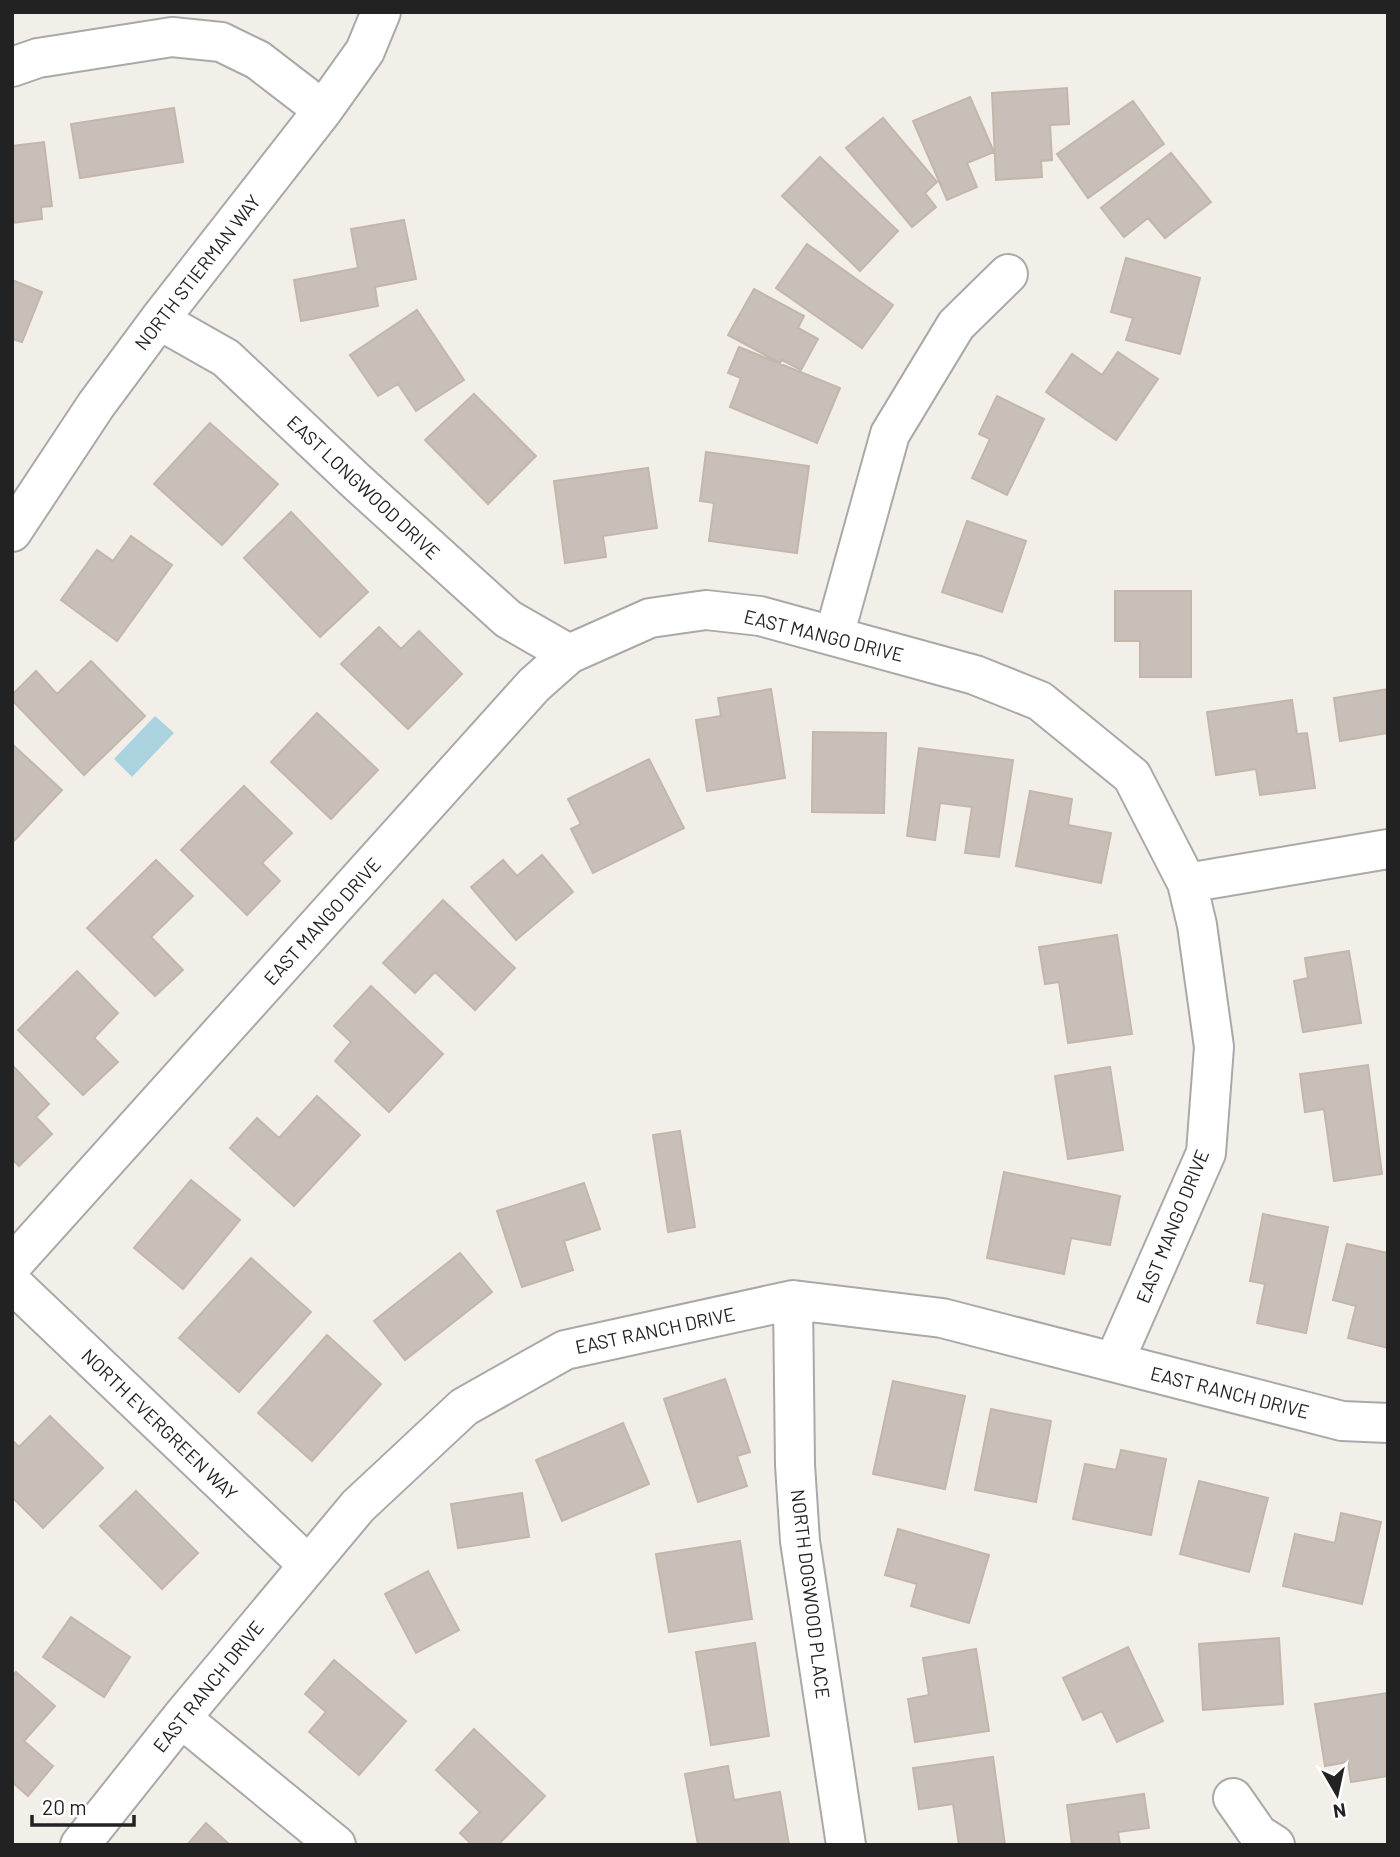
<svg xmlns="http://www.w3.org/2000/svg" width="1400" height="1857" viewBox="0 0 1400 1857" font-family="Barlow,sans-serif">
  <style>
    .water { fill: #aad3df }
    .building { fill: #c7bfb8; stroke: #c4b6ab; stroke-width: 2 }
    .lines { fill: none; stroke-linecap: round; stroke-linejoin: round }
    .minor-casing { stroke: #a9a9a9; stroke-width: 42 }
    .minor { stroke: #fff; stroke-width: 38 }
    .labels { text-anchor: middle; dominant-baseline: central; stroke-width: 5; stroke-linejoin: round; paint-order: stroke }
    .street-label { font-size: 19px; fill: #222; stroke: #fff }
  </style>
  <rect width="100%" height="100%" fill="#f2efe9"/>
  <!-- water -->
  <path class="water" d="M155,716L174,733L132,777L114,759Z"/>
  <!-- building -->
  <path class="building" d="M1067,88L1069,124L1050,125L1052,160L1041,161L1042,177L996,180L992,93Z
    M970,97L994,152L967,163L977,187L947,200L913,121Z
    M1133,101L1164,144L1088,198L1057,154Z
    M174,108L183,162L80,178L71,124Z
    M883,118L937,182L925,193L936,207L912,227L846,148Z
    M44,142L52,206L41,207L42,219L12,223V146Z
    M1171,153L1211,202L1165,238L1148,218L1124,237L1101,208Z
    M820,157L898,231L860,271L782,196Z
    M404,220L416,279L375,287L378,306L301,321L294,280L358,268L351,229Z
    M807,244L893,305L862,348L776,288Z
    M1126,258L1200,278L1180,354L1126,340L1133,318L1111,312Z
    M12,280L42,292L22,342L12,339Z
    M754,289L804,316L798,328L818,339L801,370L782,360L780,363L728,335Z
    M417,310L464,380L416,411L398,384L378,396L350,355Z
    M739,347L840,388L817,443L730,407L741,378L728,373Z
    M1118,352L1158,379L1116,440L1046,392L1072,354L1102,375Z
    M474,394L536,456L488,504L425,440Z
    M997,396L1044,419L1007,495L972,478L990,439L979,434Z
    M210,423L278,484L222,545L154,484Z
    M706,452L809,466L797,553L709,541L714,503L700,501Z
    M648,468L657,528L603,536L606,557L565,563L554,481Z
    M291,512L368,592L320,637L244,558Z
    M967,521L1026,541L1002,612L942,592Z
    M131,536L172,565L117,641L61,600L97,550L113,561Z
    M1115,591H1191V677H1140V641H1115Z
    M379,627L401,649L419,631L462,674L408,729L341,664Z
    M91,661L145,716L84,775L12,700V695L36,671L57,694Z
    M771,689L785,778L707,791L696,720L721,716L718,698Z
    M1388,689V733L1340,741L1334,698Z
    M1292,700L1297,734L1307,733L1315,788L1260,795L1256,769L1216,775L1207,712Z
    M317,713L378,770L331,819L271,762Z
    M813,732L886,733L884,813L812,812Z
    M12,744L62,790L12,843Z
    M919,748L1013,760L999,857L965,853L972,807L940,803L935,840L907,836Z
    M649,759L684,828L593,873L571,829L581,824L568,799Z
    M244,786L292,833L262,863L280,881L247,915L181,850Z
    M1030,791L1072,799L1068,825L1111,833L1101,883L1016,866Z
    M542,855L573,892L516,940L471,887L503,860L517,876Z
    M156,860L193,896L151,937L183,970L155,996L87,928Z
    M443,900L515,968L475,1010L435,972L415,993L383,963Z
    M1117,935L1132,1034L1068,1043L1059,982L1045,984L1039,947Z
    M1349,951L1361,1023L1303,1032L1294,981L1308,978L1305,958Z
    M77,971L118,1013L94,1038L118,1062L83,1095L18,1030Z
    M371,986L443,1054L389,1112L335,1061L351,1042L334,1026Z
    M12,1065L49,1104L36,1117L52,1134L19,1166L12,1159Z
    M1368,1065L1382,1174L1334,1181L1324,1109L1305,1112L1300,1074Z
    M1110,1067L1123,1150L1068,1159L1055,1076Z
    M317,1096L360,1135L294,1206L230,1148L257,1118L279,1138Z
    M680,1131L695,1227L668,1232L653,1135Z
    M1004,1172L1120,1196L1110,1245L1071,1238L1064,1274L987,1258Z
    M191,1180L240,1220L183,1289L134,1248Z
    M584,1183L600,1229L564,1241L573,1270L522,1287L497,1211Z
    M1263,1214L1328,1227L1306,1333L1257,1323L1265,1284L1250,1281Z
    M1347,1244L1388,1253V1348L1348,1338L1356,1306L1333,1300Z
    M460,1253L492,1292L405,1360L374,1321Z
    M251,1258L311,1312L239,1392L179,1338Z
    M327,1335L381,1384L312,1461L258,1413Z
    M725,1379L750,1452L737,1456L747,1486L698,1502L664,1399Z
    M893,1381L965,1396L945,1489L873,1474Z
    M991,1409L1051,1421L1036,1502L975,1490Z
    M50,1416L103,1468L43,1528L12,1497V1440L19,1447Z
    M623,1423L649,1484L562,1521L536,1460Z
    M1121,1450L1166,1459L1151,1535L1073,1519L1085,1464L1116,1470Z
    M1199,1481L1268,1498L1249,1572L1180,1554Z
    M136,1491L198,1553L162,1589L100,1526Z
    M522,1493L529,1537L458,1548L451,1504Z
    M1341,1513L1381,1522L1362,1604L1283,1586L1295,1534L1335,1543Z
    M898,1529L989,1555L969,1623L911,1606L917,1584L885,1575Z
    M740,1541L752,1619L669,1632L656,1554Z
    M428,1571L459,1630L416,1653L385,1594Z
    M71,1617L130,1657L104,1697L43,1657Z
    M1279,1638L1283,1704L1203,1710L1199,1644Z
    M755,1643L769,1736L711,1745L696,1652Z
    M1128,1647L1163,1721L1117,1742L1102,1711L1083,1720L1063,1678Z
    M976,1649L989,1731L915,1742L908,1699L929,1695L923,1658Z
    M334,1660L406,1721L359,1775L309,1732L326,1712L305,1694Z
    M16,1672L55,1706L24,1741L53,1766L28,1796L12,1782V1677Z
    M1388,1693V1776L1351,1782L1348,1762L1325,1766L1315,1704Z
    M474,1729L545,1796L498,1845H472L460,1833L480,1812L436,1770Z
    M993,1757L1005,1845H959L953,1804L919,1809L913,1768Z
    M728,1766L734,1800L780,1792L789,1845H698L685,1774Z
    M1144,1794L1149,1828L1118,1832L1120,1845H1072L1067,1805Z
    M206,1823L230,1845H187Z"/>
  <g class="lines">
    <!-- minor casing -->
    <g class="minor-casing">
      <path id="minor" d="M12,67L38,58L172,37L221,42L258,60L323,110
        M159,320L226,358L357,482L508,619L569,654
        M12,532L96,405L159,320L323,110L365,51L381,12
        M834,636L890,434L956,325L1008,274
        M1187,883L1388,849
        M12,1265L534,685L569,654L650,618L706,610L760,616L975,675L1040,701L1132,776L1187,883L1197,925L1214,1047L1206,1153L1114,1362
        M12,1283L308,1565
        M793,1300L795,1465L800,1541L846,1845
        M181,1718L336,1845
        M1233,1798L1258,1834L1275,1845
        M80,1845L181,1718L358,1506L464,1407L565,1350L793,1300L942,1318L1342,1421L1388,1423"/>
    </g>
    <!-- minor -->
    <use href="#minor" class="minor"/>
  </g>
  <g class="labels">
    <!-- street labels -->
    <g class="street-label">
      <text transform="translate(197 272) rotate(-52)">NORTH STIERMAN WAY</text>
      <text transform="translate(364 487) rotate(43)">EAST LONGWOOD DRIVE</text>
      <text transform="translate(824 635) rotate(14)">EAST MANGO DRIVE</text>
      <text transform="translate(322 921) rotate(-48)">EAST MANGO DRIVE</text>
      <text transform="translate(1172 1226) rotate(-68)">EAST MANGO DRIVE</text>
      <text transform="translate(655 1330) rotate(-12)">EAST RANCH DRIVE</text>
      <text transform="translate(1230 1392) rotate(14)">EAST RANCH DRIVE</text>
      <text transform="translate(160 1424) rotate(44)">NORTH EVERGREEN WAY</text>
      <text transform="translate(811 1594) rotate(83)">NORTH DOGWOOD PLACE</text>
      <text transform="translate(208 1686) rotate(-51)">EAST RANCH DRIVE</text>
    </g>
  </g>
  <!-- border -->
  <rect width="1400" height="1857" fill="none" stroke="#222222" stroke-width="28"/>
  <!-- north arrow -->
  <g transform="translate(1337 1794) rotate(171)" stroke="#ffffff" stroke-width="5" paint-order="stroke">
  <path d="M0-5L12 26L0 18L-12 26Z" fill="#222222"/>
  <text y="-10" font-size="19" font-weight="bold" text-anchor="middle" fill="#222222">N</text>
  </g>
  <!-- scale -->
  <path d="M32 1815v10h102v-10" fill="none" stroke="#222222" stroke-width="3.5"/>
  <text x="42" y="1815" font-size="21" fill="#222222" stroke="#ffffff" stroke-width="5" paint-order="stroke">20 m</text>
</svg>
